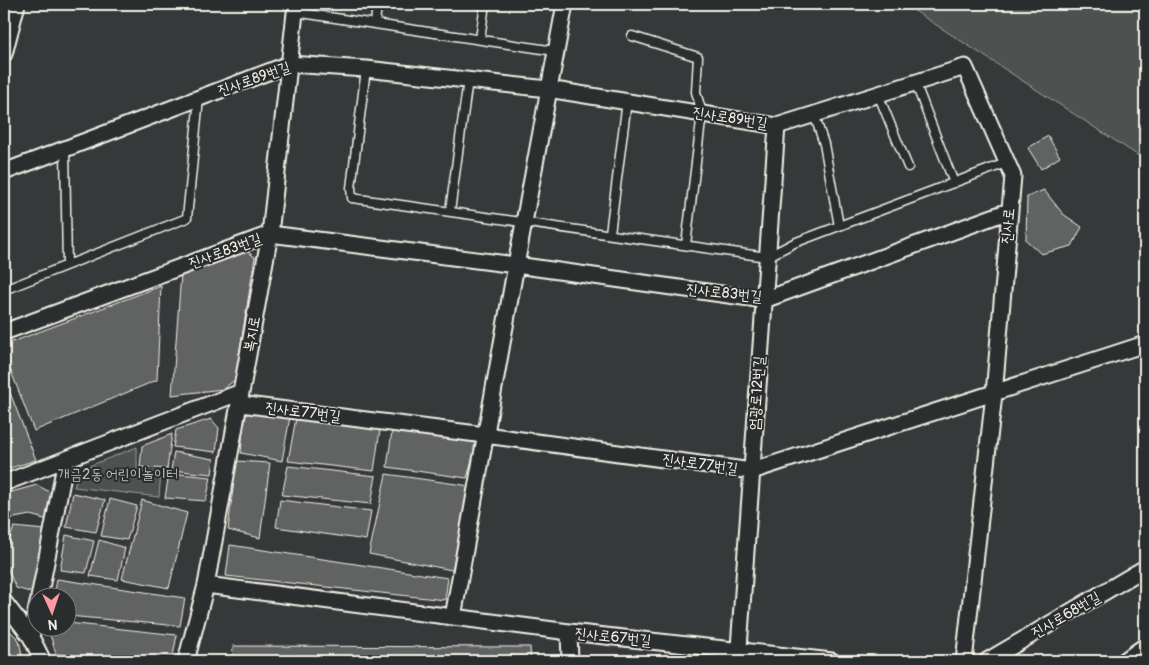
<svg xmlns="http://www.w3.org/2000/svg" width="1149" height="665" viewBox="0 0 1149 665" font-family="Pangolin,'Poor Story',sans-serif">
  <style>
    .green { fill: #4e514f; stroke: #a1a19c }
    .building { fill: #616362; stroke: #f4f1e8 }
    .lines { fill: none; stroke-linecap: round; stroke-linejoin: round }
    .service-casing { stroke: #f4f1e8; stroke-width: 11 }
    .minor-casing { stroke: #f4f1e8; stroke-width: 19 }
    .service { stroke: #2a2d2e; stroke-width: 8 }
    .minor { stroke: #2a2d2e; stroke-width: 15 }
    .labels { text-anchor: middle; dominant-baseline: central; stroke-width: 4; stroke-linejoin: round; paint-order: stroke }
    .street-label { font-size: 15px; fill: #f4f1e8; stroke: #2a2d2e }
    .park-label { font-size: 15px; fill: #bab9b2; stroke: #2a2d2e }
  </style>
  <rect width="100%" height="100%" fill="#363939"/>
  <filter id="ink" filterUnits="userSpaceOnUse"><feTurbulence type="fractalNoise" baseFrequency=".02" numOctaves="2"/><feDisplacementMap in="SourceGraphic" scale="10" xChannelSelector="R" yChannelSelector="G"/><feConvolveMatrix kernelMatrix="1 2 1 2 8 2 1 2 1" color-interpolation-filters="sRGB"/></filter>
  <g filter="url(#ink)">
    <!-- green -->
    <path class="green" d="M904,4H1145V160Z
      M137,447V471L161,472L159,497L74,487L79,470Z"/>
    <!-- building -->
    <path class="building" d="M1048,136L1060,157L1041,169L1028,148Z
      M1044,190L1063,214L1082,227L1072,246L1041,254L1026,240L1027,197Z
      M242,248L255,257L235,380L223,389L172,395L181,274Z
      M161,286L157,380L34,431L4,353V345Z
      M4,377L36,460L4,470Z
      M250,412L290,417L282,461L241,453L244,417Z
      M296,418L380,430L374,471L288,461Z
      M211,419L219,428L216,452L173,447L176,430Z
      M392,431L477,442L467,478L387,467Z
      M172,434L167,469L140,467L142,446Z
      M174,452L214,459L212,474L171,470Z
      M236,461L270,463L260,538L228,530Z
      M288,466L376,476L371,504L282,495Z
      M169,473L211,477L206,501L165,498Z
      M386,474L470,486L452,570L369,554Z
      M37,485L53,494L48,520L30,515L4,520V494Z
      M73,493L105,500L96,532L66,527Z
      M110,499L137,506L127,540L101,536Z
      M142,500L187,513L169,588L122,579Z
      M280,500L371,511L366,540L276,527Z
      M14,527L45,530L33,593L16,588L4,561V556Z
      M66,535L94,541L86,573L60,570Z
      M99,540L125,548L118,580L90,576Z
      M230,545L448,578L445,600L226,576Z
      M57,579L185,598L180,626L68,616V598H54Z
      M68,623L177,635L172,661H149L56,654L48,628H68Z
      M11,632L19,640L23,661H4V633Z
      M233,646L530,647L531,661H232Z"/>
    <g class="lines">
      <!-- service casing -->
      <g class="service-casing">
        <path id="service" d="M295,12L555,51
          M375,24L377,4
          M632,36L698,57L696,92L702,113L686,245
          M480,39L485,4
          M366,69L351,188L352,198L767,257L794,243L1006,163
          M915,82L954,183
          M878,94L908,167
          M814,114L824,144L839,226
          M65,149L67,265
          M450,211L468,80
          M610,233L627,101
          M4,290L187,218L199,98"/>
      </g>
      <!-- minor casing -->
      <g class="minor-casing">
        <path id="minor" d="M4,54L17,4
          M4,172L289,64L366,69L548,89L777,126L965,67L1013,176L994,394L964,661
          M4,332L270,234L516,265L764,300L1009,211
          M240,404L485,435L752,471L1145,344
          M4,483L241,392
          M206,585L569,632L832,661
          M39,598L66,460
          M4,602L31,637
          M38,603L31,637L43,661
          M453,617L516,265L565,4
          M569,632L570,661
          M186,661L206,585L270,234L296,4
          M738,661L777,126
          M987,661L1145,568
          M1124,661L1145,646"/>
      </g>
      <!-- service -->
      <use href="#service" class="service"/>
      <!-- minor -->
      <use href="#minor" class="minor"/>
    </g>
  </g>
  <g class="labels">
    <!-- street labels -->
    <g class="street-label">
      <text transform="translate(254 79) rotate(-19)">진사로89번길</text>
      <text transform="translate(730 118) rotate(9)">진사로89번길</text>
      <text transform="translate(1008 226) rotate(-85)">진사로</text>
      <text transform="translate(225 251) rotate(-20)">진사로83번길</text>
      <text transform="translate(724 293) rotate(6)">진사로83번길</text>
      <text transform="translate(252 334) rotate(-79)">복지로</text>
      <text transform="translate(757 393) rotate(-86)">엄광로12번길</text>
      <text transform="translate(303 412) rotate(7)">진사로77번길</text>
      <text transform="translate(700 464) rotate(8)">진사로77번길</text>
      <text transform="translate(1066 615) rotate(-30)">진사로68번길</text>
      <text transform="translate(613 637) rotate(6)">진사로67번길</text>
    </g>
    <!-- park labels -->
    <g class="park-label">
      <text x="118" y="474">개금2동 어린이놀이터</text>
    </g>
  </g>
  <!-- margin -->
  <rect width="1149" height="665" fill="none" stroke="#2a2d2e" stroke-width="20"/>
  <rect x="10" y="10" width="1129" height="645" fill="none" stroke="#f4f1e8" stroke-width="2" filter="url(#ink)"/>
  <!-- north arrow -->
  <g transform="translate(52 612) rotate(177)"><circle r="24" fill="#2a2d2e" stroke="#7b7b78"/>
  <path d="M0-4L9 19L0 12L-9 19Z" fill="#ff9aa2"/>
  <text y="-8" font-size="14" font-weight="bold" text-anchor="middle" fill="#f4f1e8">N</text>
  </g>
</svg>
